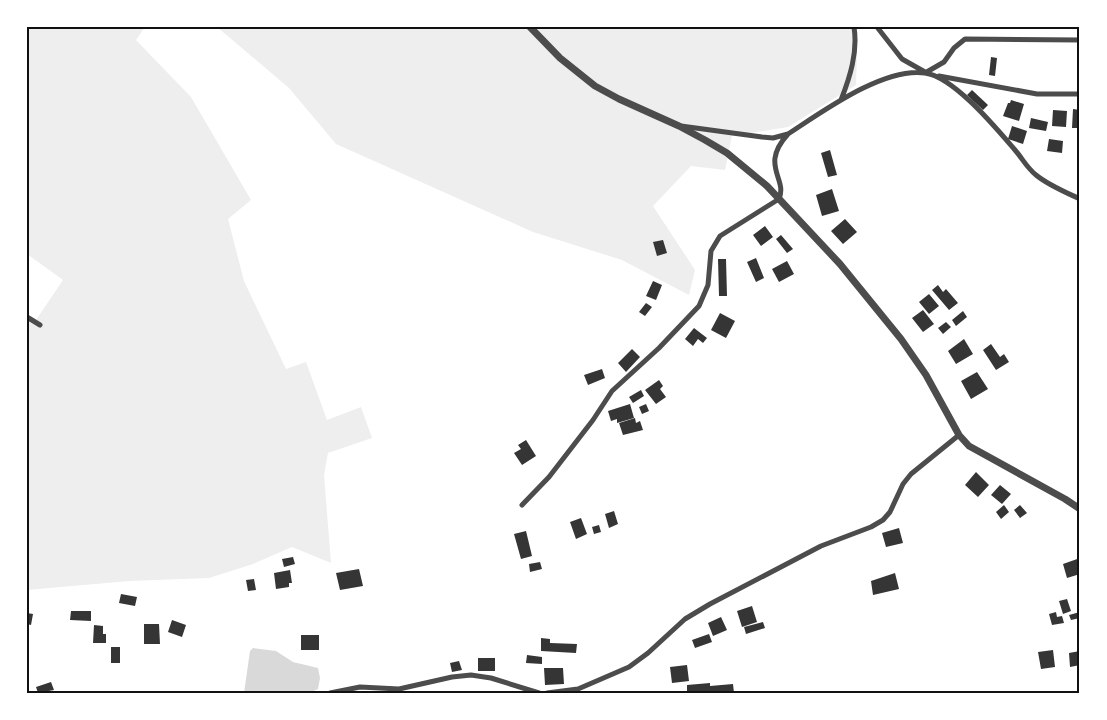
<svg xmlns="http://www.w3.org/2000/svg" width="1107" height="720" viewBox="0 0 1107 720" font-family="'Fira Sans Condensed',sans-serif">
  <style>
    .green { fill: #eee }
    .water { fill: #d9d9d9 }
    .building { fill: #353535 }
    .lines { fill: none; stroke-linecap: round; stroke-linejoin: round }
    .minor { stroke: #4c4c4c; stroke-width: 5 }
    .tertiary { stroke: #4c4c4c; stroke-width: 7 }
    .neatline { fill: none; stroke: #111; stroke-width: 2 }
  </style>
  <rect width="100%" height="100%" fill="#fff"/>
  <!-- green -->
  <path class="green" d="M27,27H145L136,40L191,97L251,200L228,219L244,281L286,369L306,362L327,420L361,407L372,438L328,453L324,475L331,563L292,547L253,564L209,578L129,581L27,590V321L36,320L63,280L27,254Z
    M217,27H855L857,54L856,85L788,127L732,136L725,170L691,166L653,206L695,270L689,295L622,260L533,232L336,144L289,88Z"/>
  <!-- water -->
  <path class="water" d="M253,648L276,651L293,662L318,668L320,678L318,689C300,698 264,693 244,693L250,651Z"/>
  <!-- building -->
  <path class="building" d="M991,57L997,58L995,76L989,75Z
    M972,90L988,105L983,110L967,95Z
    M1011,100L1024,104L1019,121L1003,116L1008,103H1010Z
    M1073,109L1080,110V128H1072Z
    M1053,110L1067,111L1066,127L1052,126Z
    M1031,118L1048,122L1046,131L1029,128Z
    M1012,126L1027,131L1023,144L1008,139Z
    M1049,139L1063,141L1062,153L1047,151Z
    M830,150L837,175L828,177L821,153Z
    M832,189L839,211L822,216L816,195Z
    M845,219L857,232L843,244L831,231Z
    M765,226L773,237L761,246L753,235Z
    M781,235L793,249L787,253L776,239Z
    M663,240L667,253L657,256L653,242Z
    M756,258L764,278L756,282L747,262Z
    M718,259H726L727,296H719Z
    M787,261L794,274L779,282L772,269Z
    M653,281L662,285L656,300L646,296Z
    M938,285L943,292L946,289L958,303L949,310L932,290Z
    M929,294L939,306L929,314L919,302Z
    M646,303L652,307L645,316L639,312Z
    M923,310L934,324L923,332L912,318Z
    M963,311L967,317L956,326L952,320Z
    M720,313L735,321L726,338L711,330Z
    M946,322L951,327L943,334L938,328Z
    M694,328L707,338L703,343L698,339L693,346L685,339Z
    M964,339L973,354L956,364L948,351Z
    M991,344L1000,357L1004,354L1009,362L996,370L983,350Z
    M632,349L640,357L626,372L618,363Z
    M602,369L605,378L588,385L584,375Z
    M977,372L988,389L971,399L961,381Z
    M659,380L663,386L660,389L666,397L656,404L645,390Z
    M641,390L644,396L633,403L629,397Z
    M630,404L634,418L617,423V419L611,421L608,411Z
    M646,404L649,411L642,414L639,407Z
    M635,418L636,423L640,421L643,430L623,435L619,423Z
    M526,440L536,456L522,465L514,453L521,449L518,445Z
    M976,472L989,485L978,497L965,485Z
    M1000,485L1011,494L1002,504L991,495Z
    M1004,505L1009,512L1001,519L996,512Z
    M1020,505L1027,513L1020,518L1014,510Z
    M614,511L618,524L609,528L605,514Z
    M581,518L587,534L576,539L570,522Z
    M599,525L601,532L594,534L592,527Z
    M899,528L903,543L886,547L882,533Z
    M526,531L532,556L521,559L514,534Z
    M293,557L295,564L284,567L282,559Z
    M1080,558V574L1067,578L1063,564Z
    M540,562L542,569L530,572L529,564Z
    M359,569L363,586L340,590L336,573Z
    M290,570L292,583H289V587L276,589L274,573Z
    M895,573L899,589L873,595L871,581Z
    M254,579L256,590L248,591L246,580Z
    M121,594L137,597L135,606L119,603Z
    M1067,599L1071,611L1063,614L1059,601Z
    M752,606L757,622L742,627L737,611Z
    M71,611H91V621L70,620Z
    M1056,612L1057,617L1062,616L1064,623L1052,625L1049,614Z
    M1080,612V618L1071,620L1069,615Z
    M27,613L33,614L31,625L27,624Z
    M721,617L727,630L713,636L708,623Z
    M172,620L186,625L182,637L168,632Z
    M763,622L765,628L746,634L744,627Z
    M144,624H159L160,644H144Z
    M94,625L103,626V634H106V643H93Z
    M709,634L712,642L695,648L692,640Z
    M301,635H319V650H301Z
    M541,638L550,639V643L577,644L576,653L541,651Z
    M111,647H120V663H111Z
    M1053,650L1055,667L1041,669L1038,652Z
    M1080,651V665L1070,667L1069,653Z
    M527,655L542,657V664L526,663Z
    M478,658H495V671H478Z
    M459,661L462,670L452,672L450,663Z
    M687,665L689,681L672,683L670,667Z
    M544,668H563L564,684L545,685Z
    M51,682L54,690L38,693L36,687Z
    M710,683V686L733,684L734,693H687V685Z"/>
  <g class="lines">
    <!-- minor -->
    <path class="minor" d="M877,27L902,59L925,72
      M925,73L944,62L954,48L965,39L1080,40
      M939,76L1037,94H1080
      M841,100C850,77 858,52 854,27
      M681,126L762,137L773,138L788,134
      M27,317L40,325
      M522,505L549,477L593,420L612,391L659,348L699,306L708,285L711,251L720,236L779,199C788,178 759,166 788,134C822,112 883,67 925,73C954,77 996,128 1015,150C1022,158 1027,168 1036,175C1048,185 1065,192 1080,199
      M330,693L360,687L399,689L452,677L471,675L491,678L539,693
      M547,693L578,689L629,667L648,653L685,619L710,604L821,546L871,527L883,520L890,512L903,484L911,474L959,435"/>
    <!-- tertiary -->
    <path class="tertiary" d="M530,27L560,58L595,86L619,99L679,126L705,140L727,153L767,186L840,264L901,339L926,375L959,435L969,446L1065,499L1080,509"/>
  </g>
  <!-- border -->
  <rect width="1107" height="720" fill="none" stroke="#ffffff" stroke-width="57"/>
  <rect x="28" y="28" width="1050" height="664" class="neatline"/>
</svg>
